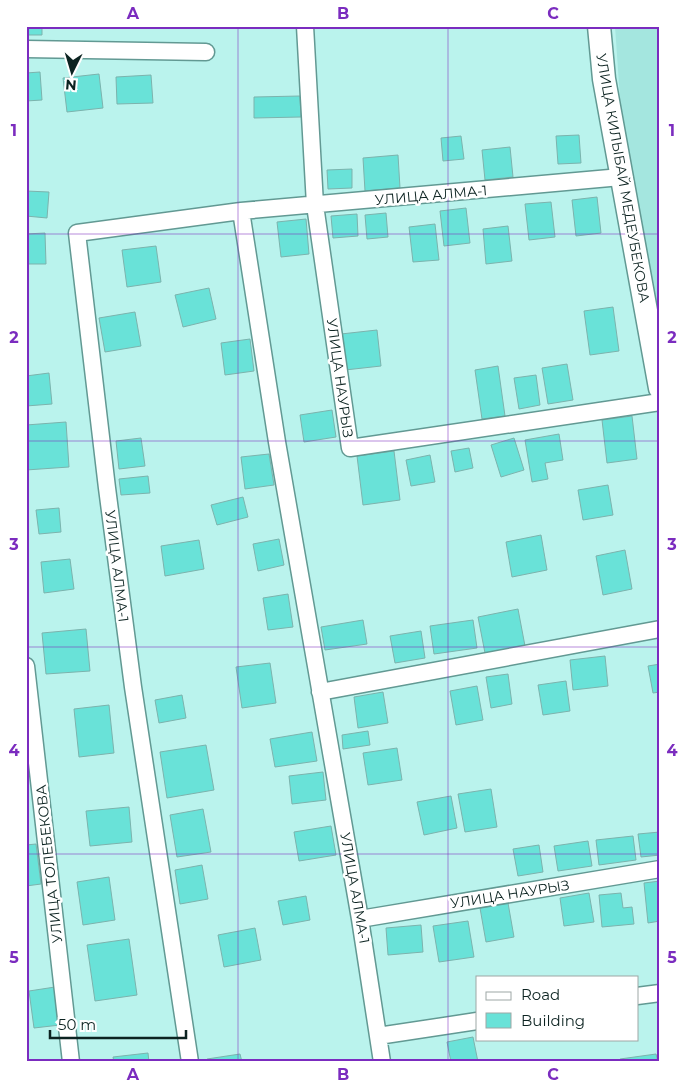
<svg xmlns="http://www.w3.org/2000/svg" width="686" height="1088" viewBox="0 0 686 1088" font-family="Montserrat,sans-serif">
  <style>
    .built { fill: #a4e6df }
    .building { fill: #69e2d8; stroke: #7cb3ad }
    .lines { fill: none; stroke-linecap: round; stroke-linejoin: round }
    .street-casing { stroke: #629993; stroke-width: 19 }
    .secondary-casing { stroke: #629993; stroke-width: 25 }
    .street { stroke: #fff; stroke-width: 16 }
    .secondary { stroke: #fff; stroke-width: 22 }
    .grid { fill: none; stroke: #7b2cbf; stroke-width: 1; stroke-opacity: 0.55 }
    .labels { text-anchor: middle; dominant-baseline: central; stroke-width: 5; stroke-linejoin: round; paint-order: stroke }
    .street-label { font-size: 14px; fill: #0c2321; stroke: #fff }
    .neatline { fill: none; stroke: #7b2cbf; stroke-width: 2 }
    .grid-label { font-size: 16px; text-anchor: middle; font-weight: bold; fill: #7b2cbf }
  </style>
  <rect width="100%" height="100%" fill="#baf3ed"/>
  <!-- built -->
  <path class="built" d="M615,26H660V340L622,128Z"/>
  <!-- building -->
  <path class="building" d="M26,26H42V35H26Z
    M40,72L42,100L26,101V73Z
    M99,74L103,108L67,112L63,78Z
    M151,75L153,103L117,104L116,77Z
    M300,96L301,117L254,118V97Z
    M579,135L581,163L558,164L556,136Z
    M461,136L464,159L443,161L441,138Z
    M510,147L513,177L485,180L482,150Z
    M398,155L400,188L365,191L363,158Z
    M352,169V188L328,189L327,170Z
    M26,191L49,192L47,218L26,216Z
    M597,197L601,233L576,236L572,200Z
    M551,202L555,237L529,240L525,204Z
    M466,208L470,243L444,246L440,211Z
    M386,213L388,237L367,239L365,215Z
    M357,214L358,236L333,238L331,216Z
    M306,219L309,254L281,257L277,222Z
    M435,224L439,260L413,262L409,227Z
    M508,226L512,261L486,264L483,229Z
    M45,233L46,264H26V234Z
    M156,246L161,282L127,287L122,250Z
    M209,288L216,319L183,327L175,295Z
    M613,307L619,351L590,355L584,311Z
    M135,312L141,346L105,352L99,318Z
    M377,330L381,366L345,370L341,334Z
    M250,339L254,371L225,375L221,343Z
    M567,364L573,400L548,404L542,368Z
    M498,366L505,416L482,419L475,370Z
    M49,373L52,404L26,406V376Z
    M536,375L540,405L519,409L514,378Z
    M332,410L336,437L304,442L300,415Z
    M632,416L637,459L607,463L602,420Z
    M66,422L69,467L26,470V425Z
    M559,434L563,460L545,463L548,479L532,482L525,440Z
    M141,438L145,466L119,469L116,441Z
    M514,438L524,470L501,477L491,445Z
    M469,448L473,468L455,472L451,451Z
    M394,451L400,500L363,505L357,456Z
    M269,454L274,485L245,489L241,457Z
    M430,455L435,482L411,486L406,460Z
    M148,476L150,493L121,495L119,479Z
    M608,485L613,515L583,520L578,490Z
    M243,497L248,517L217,525L211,505Z
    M59,508L61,532L39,534L36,510Z
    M541,535L547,570L512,577L506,542Z
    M279,539L284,565L258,571L253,544Z
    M199,540L204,569L165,576L161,546Z
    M625,550L632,589L603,595L596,556Z
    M70,559L74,589L44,593L41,562Z
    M288,594L293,627L268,630L263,598Z
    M518,609L525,646L485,653L478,617Z
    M363,620L367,644L325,650L321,627Z
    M473,620L477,648L434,654L430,626Z
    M86,629L90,671L46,674L42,633Z
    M421,631L425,658L395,663L390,636Z
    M605,656L608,686L573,690L570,660Z
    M270,663L276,703L242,708L236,667Z
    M660,664V692L653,693L648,666Z
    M508,674L512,704L491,708L486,677Z
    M566,681L570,711L543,715L538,685Z
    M477,686L483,720L456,725L450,691Z
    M383,692L388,723L358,728L354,697Z
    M182,695L186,718L159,723L155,700Z
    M109,705L114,753L79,757L74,709Z
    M368,731L370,745L343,749L342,735Z
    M312,732L317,761L275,767L270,739Z
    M206,745L214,790L167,798L160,752Z
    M397,748L402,780L368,785L363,753Z
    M323,772L326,800L292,804L289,776Z
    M491,789L497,827L465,832L458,794Z
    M451,796L457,828L424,835L417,802Z
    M129,807L132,842L90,846L86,811Z
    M203,809L211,852L177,857L170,815Z
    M331,826L336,855L299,861L294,832Z
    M660,832V855L641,857L638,834Z
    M633,836L636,860L599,865L596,840Z
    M588,841L592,866L558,871L554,846Z
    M36,844L41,884L26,886V845Z
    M539,845L543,872L518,876L513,849Z
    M202,865L208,899L180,904L175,870Z
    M109,877L115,920L83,925L77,882Z
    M660,881V921L648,923L644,883Z
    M589,893L594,922L564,926L560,898Z
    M621,893L623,908L632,907L634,924L602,927L599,895Z
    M306,896L310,920L283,925L278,901Z
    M508,903L514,937L486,942L480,908Z
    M468,921L474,957L439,962L433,926Z
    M421,925L423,952L388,955L386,928Z
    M255,928L261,960L224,967L218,935Z
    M129,939L137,995L95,1001L87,945Z
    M55,987L60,1025L34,1028L29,991Z
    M473,1037L478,1062H451L447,1042Z
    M148,1053L149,1062H114L113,1057Z
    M240,1054L242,1062H207V1059Z
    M656,1054L658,1062H621L620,1059Z"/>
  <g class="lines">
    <!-- street casing -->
    <g class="street-casing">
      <path id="street" d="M305,26L315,205L350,448L660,402
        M26,49L206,52
        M241,211L277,442L360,919L382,1062
        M26,666L71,1062
        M320,692L660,629
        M360,919L660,869
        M637,996L660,993
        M378,1036L477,1021
        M190,1062L133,687L107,488L77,233L241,211L621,177"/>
    </g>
    <!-- secondary casing -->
    <g class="secondary-casing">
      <path id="secondary" d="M599,26L604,79L660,388"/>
    </g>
    <!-- street -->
    <use href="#street" class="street"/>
    <!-- secondary -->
    <use href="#secondary" class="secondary"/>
  </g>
  <!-- grid -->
  <path class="grid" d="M238,26V1062M448,26V1062M26,234H660M26,441H660M26,647H660M26,854H660"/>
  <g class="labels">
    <!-- street labels -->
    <g class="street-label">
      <text transform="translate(623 178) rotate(80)">УЛИЦА КИЛЫБАЙ МЕДЕУБЕКОВА</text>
      <text transform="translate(431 195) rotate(-5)">УЛИЦА АЛМА-1</text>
      <text transform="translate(340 378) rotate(82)">УЛИЦА НАУРЫЗ</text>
      <text transform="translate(117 566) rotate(83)">УЛИЦА АЛМА-1</text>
      <text transform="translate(49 864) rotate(-96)">УЛИЦА ТОЛЕБЕКОВА</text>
      <text transform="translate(355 888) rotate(80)">УЛИЦА АЛМА-1</text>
      <text transform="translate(510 894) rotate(-9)">УЛИЦА НАУРЫЗ</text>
    </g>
  </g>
  <!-- border -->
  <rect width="686" height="1088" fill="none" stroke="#ffffff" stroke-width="55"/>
  <!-- legend -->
  <rect x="476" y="976" width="162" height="65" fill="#ffffff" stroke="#9ea7a6"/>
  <rect x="486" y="992" width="25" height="8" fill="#ffffff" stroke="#9ea7a6"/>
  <text x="521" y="1000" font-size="15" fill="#0c2321">Road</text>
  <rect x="486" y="1013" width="25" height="15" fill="#69e2d8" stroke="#9ea7a6"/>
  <text x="521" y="1026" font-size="15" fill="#0c2321">Building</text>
  <!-- north arrow -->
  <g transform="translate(72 72) rotate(185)" stroke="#ffffff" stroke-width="4" paint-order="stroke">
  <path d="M0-4L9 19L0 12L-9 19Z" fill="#0c2321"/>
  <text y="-8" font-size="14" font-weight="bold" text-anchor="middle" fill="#0c2321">N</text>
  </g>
  <!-- scale -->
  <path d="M50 1030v8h136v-8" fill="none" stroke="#0c2321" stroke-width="2.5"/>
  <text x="58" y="1030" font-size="15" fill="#0c2321" stroke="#ffffff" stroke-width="4" paint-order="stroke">50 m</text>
  <rect x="28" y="28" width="630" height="1032" class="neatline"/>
  <g class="grid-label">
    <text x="133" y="19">A</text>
    <text x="343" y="19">B</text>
    <text x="553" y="19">C</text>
    <text x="14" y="136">1</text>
    <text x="672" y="136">1</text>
    <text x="14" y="343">2</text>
    <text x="672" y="343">2</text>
    <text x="14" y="550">3</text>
    <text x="672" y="550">3</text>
    <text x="14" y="756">4</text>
    <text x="672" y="756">4</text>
    <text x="14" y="963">5</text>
    <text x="672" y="963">5</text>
    <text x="133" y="1080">A</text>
    <text x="343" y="1080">B</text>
    <text x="553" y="1080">C</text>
  </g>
</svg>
